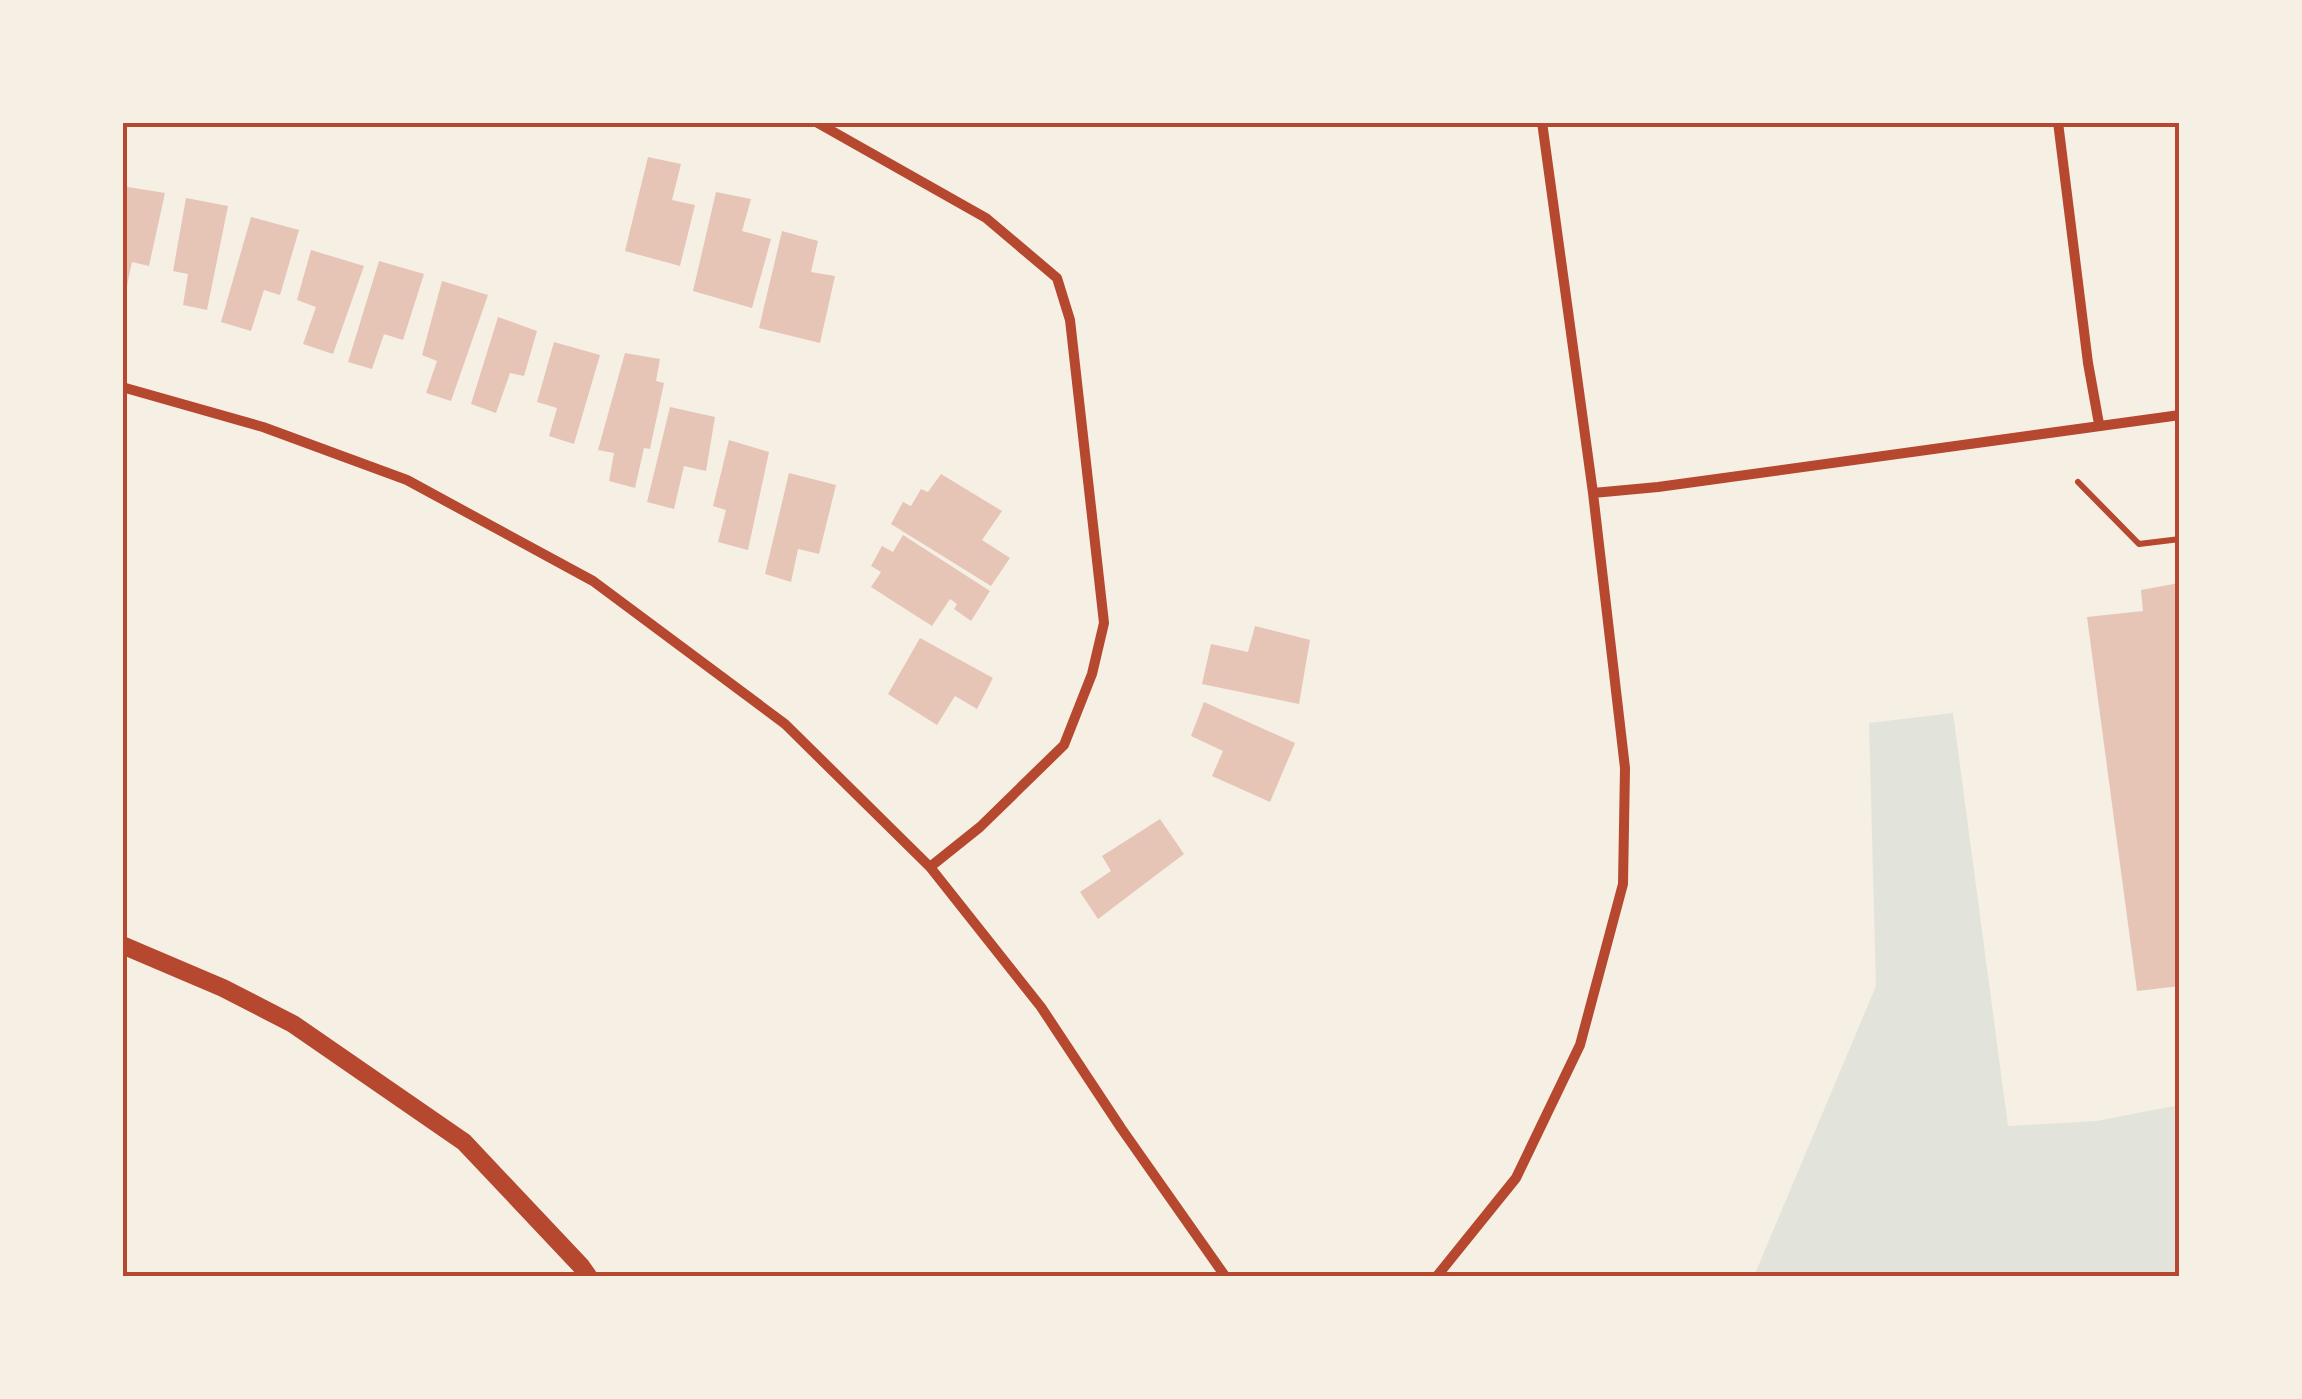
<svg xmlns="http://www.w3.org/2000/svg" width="2302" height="1399" viewBox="0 0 2302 1399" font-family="'PT Serif',serif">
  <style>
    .green { fill: #e2e4dc }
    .building { fill: #e6c5b7 }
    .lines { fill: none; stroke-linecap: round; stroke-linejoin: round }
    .path { stroke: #b5482f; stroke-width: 6 }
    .minor { stroke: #b5482f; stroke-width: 10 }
    .tertiary { stroke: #b5482f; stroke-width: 18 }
    .neatline { fill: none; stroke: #b5482f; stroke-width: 4 }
  </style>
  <rect width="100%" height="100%" fill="#f6efe4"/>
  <!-- green -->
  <path class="green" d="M1953,713L2008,1126L2096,1121L2179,1105V1276H1754L1876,986L1869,723Z"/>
  <!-- building -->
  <path class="building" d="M648,157L681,164L672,200L695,205L680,266L625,251Z
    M122,186L165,193L149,266L132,262L124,300Z
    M716,192L751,199L742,231L771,239L752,308L693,291Z
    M186,198L228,206L207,310L183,305L188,274L173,271Z
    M251,217L299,230L280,295L264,290L251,331L221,322Z
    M782,231L818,241L811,272L835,276L820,343L759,328Z
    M311,250L364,266L333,354L303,344L316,307L297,300Z
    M379,261L424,274L403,340L384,334L372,369L348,362Z
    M442,281L488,295L451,401L426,393L437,361L422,355Z
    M498,317L537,331L524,376L510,373L496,413L471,404Z
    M554,342L600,355L574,444L549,436L557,408L537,402Z
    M625,353L660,359L656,381L664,383L650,449L644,448L635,488L609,481L614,453L598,450Z
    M670,407L715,417L706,471L684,466L674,509L647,502Z
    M729,440L769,452L748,550L718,542L726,510L713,506Z
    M789,473L836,485L819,554L798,549L791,582L765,574Z
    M941,474L1002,511L982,540L1010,558L991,586L891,524L903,502L911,506L921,489L928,492Z
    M903,535L990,591L971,621L954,609L957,604L950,599L932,626L871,587L881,572L871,566L882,546L893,552Z
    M2179,583L2180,986L2137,991L2087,617L2143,611L2141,590Z
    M1255,626L1310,640L1299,704L1202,684L1211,644L1248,652Z
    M920,638L993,678L977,709L955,696L937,725L888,694Z
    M1204,702L1295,743L1270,802L1212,776L1223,751L1191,736Z
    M1160,819L1184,854L1098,919L1080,892L1111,871L1102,856Z"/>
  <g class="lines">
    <!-- path -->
    <path class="path" d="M2078,482L2139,544L2180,539"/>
    <!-- minor -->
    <path class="minor" d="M816,122L986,218L1057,278L1070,320L1104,623L1092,674L1064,745L980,827L930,867
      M2058,122L2088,363L2099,424
      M122,387L263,427L407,480L593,581L785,724L930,867L1041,1007L1121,1128L1225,1276
      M1593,493L1658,487L2180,415
      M1437,1276L1516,1178L1580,1045L1623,884L1625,768L1593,493L1542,122"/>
    <!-- tertiary -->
    <path class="tertiary" d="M122,945L223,988L293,1024L464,1142L581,1266L588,1276"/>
  </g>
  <!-- border -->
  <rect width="2302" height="1399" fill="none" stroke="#f6efe4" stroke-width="250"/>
  <rect x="125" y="125" width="2052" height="1149" class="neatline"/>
</svg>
